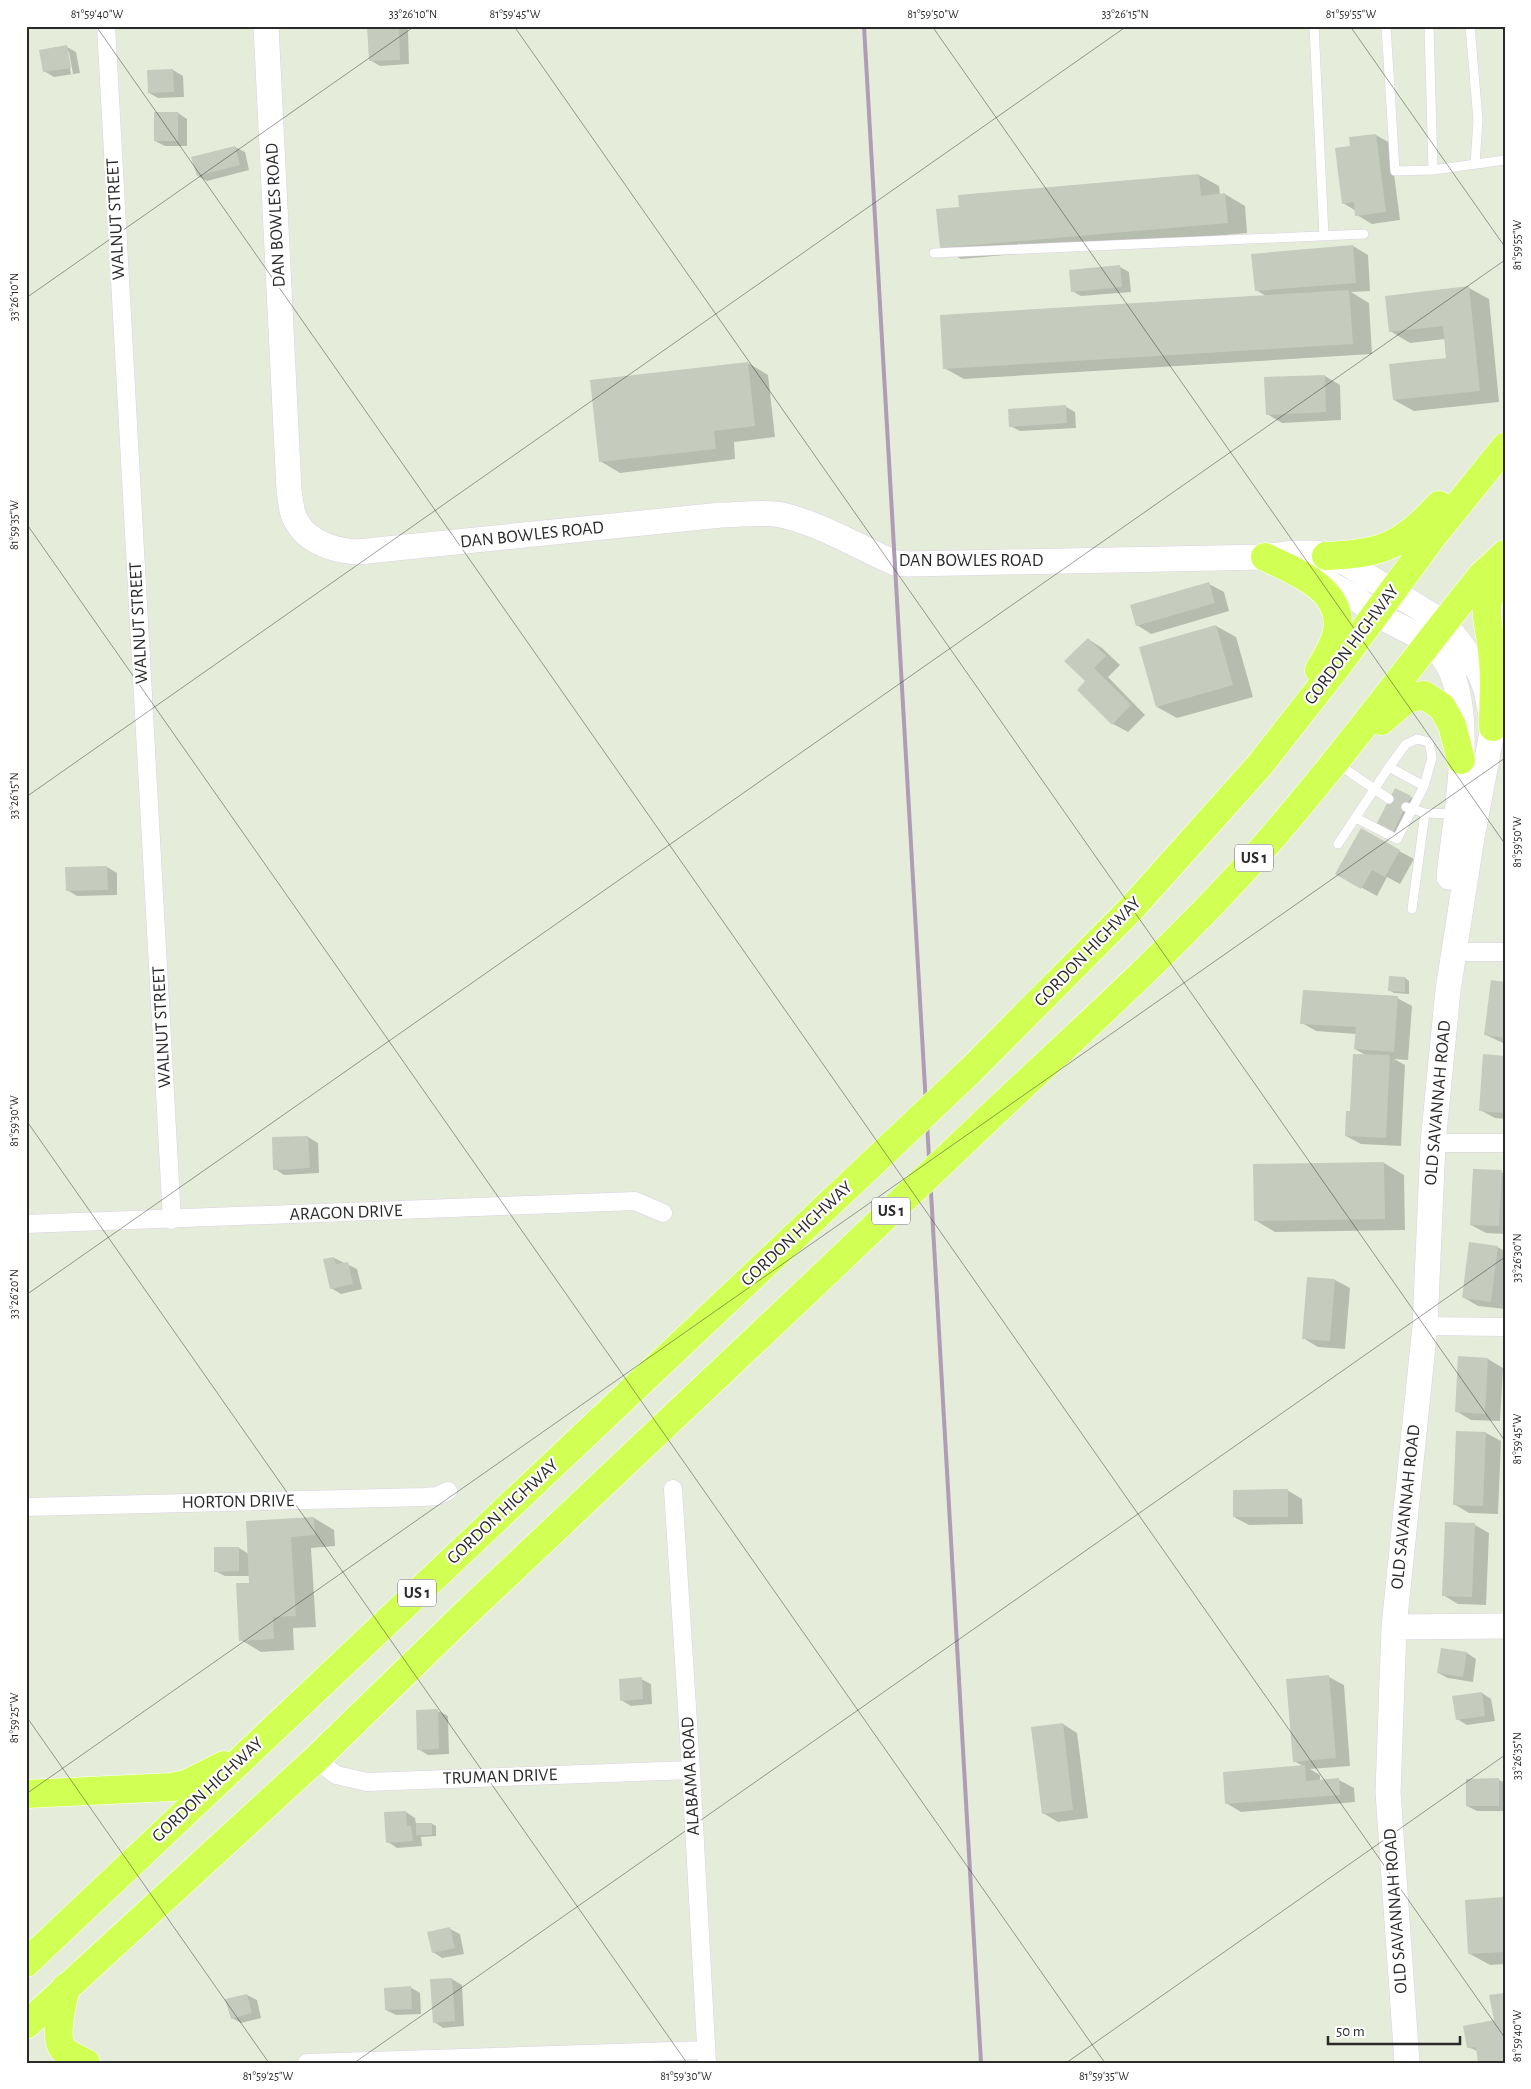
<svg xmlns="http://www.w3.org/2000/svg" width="1531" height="2089" viewBox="0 0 1531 2089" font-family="'Alegreya Sans',sans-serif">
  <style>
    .shadow { fill: #0003; fill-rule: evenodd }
    .building { fill: #c5cbbd }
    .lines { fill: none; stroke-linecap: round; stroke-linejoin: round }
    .lane-casing { stroke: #dccfe4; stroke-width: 10 }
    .street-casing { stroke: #dccfe4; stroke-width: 19 }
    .secondary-casing { stroke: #dccfe4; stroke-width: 26 }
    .highway-casing { stroke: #fff; stroke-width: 29 }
    .lane { stroke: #fff; stroke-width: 9 }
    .street { stroke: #fff; stroke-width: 18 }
    .secondary { stroke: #fff; stroke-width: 25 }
    .highway { stroke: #d2ff53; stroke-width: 28 }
    .rail { stroke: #ae9db5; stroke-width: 4 }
    .highway-bridge-casing { stroke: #fff; stroke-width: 29; stroke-linecap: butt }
    .highway-bridge { stroke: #d2ff53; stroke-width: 28 }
    .ticks { fill: none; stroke: #2a2a2a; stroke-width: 1; stroke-opacity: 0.45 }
    .labels { text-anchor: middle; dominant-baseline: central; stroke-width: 4.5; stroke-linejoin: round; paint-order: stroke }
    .shield { fill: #fff; stroke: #6a6a6a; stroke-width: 1 }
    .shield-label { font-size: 16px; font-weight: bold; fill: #2a2a2a }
    .street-label { font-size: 18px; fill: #2a2a2a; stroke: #fff }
    .neatline { fill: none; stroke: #2a2a2a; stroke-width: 2 }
    .ticks-label { font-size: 12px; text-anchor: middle; fill: #2a2a2a }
  </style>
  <rect width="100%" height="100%" fill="#e5edda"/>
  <!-- shadow -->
  <path class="shadow" d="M369,26H403L408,29L409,64L380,66L370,60Z
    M67,47L76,52L80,73L54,77L44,71ZM67,52H69L73,74H71Z
    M173,70L183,76L184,97L158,98L149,93L148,71Z
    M178,113L187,119V146H165L155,141Z
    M1376,135L1390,143L1400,220L1372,224L1357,215L1356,211L1343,203L1351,147Z
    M235,147L245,152L249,170L207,181L198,176Z
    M1199,175L1219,186L1220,195L1225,194L1245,206L1247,233L961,259L941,247Z
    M1353,246L1368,255L1370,291L1351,292L1369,303L1372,354L964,379L944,368L1266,296L1256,290Z
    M1120,267L1129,272L1131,292L1081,296L1072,291Z
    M1469,288L1489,299L1499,402L1414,411L1394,400L1447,359L1445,339L1410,343L1390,331Z
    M748,363L768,375L775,437L734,442L735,459L620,473L600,461Z
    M1325,376L1340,385L1341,420L1282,423L1267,414Z
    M1066,407L1075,412L1076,428L1020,431L1010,426Z
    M1209,584L1224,592L1229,611L1151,634L1137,625Z
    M1216,626L1236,637L1253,697L1177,718L1157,707Z
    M1088,639L1102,648L1120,665L1108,677L1145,715L1128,732L1113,724L1087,681Z
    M1411,797L1420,802L1402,838L1387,830Z
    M1399,851L1414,859L1400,884L1387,877L1377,896L1337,874Z
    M107,867L117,873V895L77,896L67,890V868Z
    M1405,978L1409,981V994L1394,993L1389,990Z
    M1505,983V1044L1486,1035Z
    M1397,998L1412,1006L1408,1060L1394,1059L1405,1065L1401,1146L1361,1144L1346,1136L1367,1056L1355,1049L1356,1034L1316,1031L1302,1023Z
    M1505,1057V1119L1495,1118L1480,1110Z
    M308,1137L318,1143L319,1173L284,1175L275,1169L273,1138Z
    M1384,1163L1404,1175L1405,1230L1275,1232L1255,1220Z
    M1501,1172L1505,1173V1234L1486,1233L1471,1225Z
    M1497,1247L1505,1251V1309L1478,1306L1463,1297Z
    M334,1258L357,1269L362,1289L341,1294L331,1288Z
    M1308,1278L1335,1280L1350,1288L1345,1349L1318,1347L1303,1338Z
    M1459,1357L1488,1359L1503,1368L1500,1421L1471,1420L1456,1411Z
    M1486,1433L1501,1441L1498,1514L1469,1513L1454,1504Z
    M1287,1490L1302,1499L1303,1524L1249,1525L1234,1517Z
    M314,1518L334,1530L335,1546L311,1548L316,1627L293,1628L294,1650L261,1652L241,1640L251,1584L250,1576H225L215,1571L239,1548L249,1554Z
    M1475,1525L1489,1533L1486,1605L1458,1604L1443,1595Z
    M1467,1653L1476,1659L1473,1682L1448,1678L1438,1673Z
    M1329,1677L1344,1685L1350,1766L1310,1769L1320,1775V1781L1339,1780L1354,1788L1355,1802L1241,1812L1226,1803L1305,1767L1294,1761Z
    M641,1679L651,1684L652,1704L631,1706L621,1700Z
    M1482,1693L1491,1699L1495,1721L1467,1725L1457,1719Z
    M438,1711L448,1716L449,1754L428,1755L418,1749Z
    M1063,1724L1077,1733L1088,1818L1058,1822L1043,1813Z
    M1498,1779L1505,1783V1811H1477L1467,1806Z
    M406,1812L415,1818L416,1824H432L436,1826V1836L421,1837L422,1846L397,1848L388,1842Z
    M1505,1899V1964L1490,1965L1470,1954Z
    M450,1929L460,1934L464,1954L442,1958L433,1952Z
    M452,1979L462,1985L464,2026L443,2028L434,2022Z
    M410,1987L420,1993L421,2014L396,2015L386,2010Z
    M247,1995L257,2000L261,2018L241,2023L232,2018Z
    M1495,2022L1505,2063L1468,2047Z"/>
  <!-- building -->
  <path class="building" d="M367,26H399L400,60L369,61Z
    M67,45L71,68L43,72L39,50Z
    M173,69L174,92L148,93L147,70Z
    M154,112H178V141H154Z
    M1376,134L1386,212L1355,216L1354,202L1342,204L1335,148L1350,146L1349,137Z
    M235,146L240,165L197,176L191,157Z
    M1199,174L1201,196L1225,193L1228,223L940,248L936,209L959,207L958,195Z
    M1353,245L1356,283L1255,291L1251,254Z
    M1120,265L1122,287L1071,292L1069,270Z
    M1469,286L1480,391L1393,400L1389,364L1446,358L1443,326L1389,332L1385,296Z
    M1349,290L1353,344L943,369L940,315Z
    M748,362L755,426L714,431L716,449L599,462L590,380Z
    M1325,375L1326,412L1266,415L1264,377Z
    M1066,405L1067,423L1009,427L1008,409Z
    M1209,582L1215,603L1136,626L1130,605Z
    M1216,625L1233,685L1156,707L1139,647Z
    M1088,638L1106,656L1094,668L1131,705L1112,725L1077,690L1085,681L1064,661Z
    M1395,788L1411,796L1392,834L1376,825Z
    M1361,828L1400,850L1385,877L1372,870L1361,889L1335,874Z
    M107,866L108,890L66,891L65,867Z
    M1389,976L1405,977V992L1388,991Z
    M1491,980L1505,982V1038L1484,1035Z
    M1303,990L1398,996L1394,1052L1354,1049L1356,1027L1300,1024Z
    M1353,1054L1390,1055L1386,1138L1345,1136L1346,1111H1350Z
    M1483,1054L1505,1056V1113L1479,1111Z
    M308,1136L310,1168L273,1170L272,1137Z
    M1384,1162L1385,1219L1254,1221L1253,1164Z
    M1473,1169L1502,1170L1499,1226L1470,1225Z
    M1469,1242L1498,1246L1491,1302L1462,1298Z
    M334,1257L336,1264L348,1262L353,1284L330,1289L323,1259Z
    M1307,1277L1335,1279L1330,1341L1302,1339Z
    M1458,1356L1488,1358L1485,1414L1455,1412Z
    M1456,1431L1486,1432L1483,1506L1453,1505Z
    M1288,1489V1517H1233V1490Z
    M314,1517L315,1535L291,1537L296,1616L273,1617L274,1639L239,1641L236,1583H249L246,1521Z
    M1445,1522L1475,1523L1472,1597L1442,1596Z
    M214,1547H239V1571L214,1572Z
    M1441,1648L1467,1652L1463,1677L1437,1673Z
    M1329,1675L1336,1758L1293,1762L1286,1679Z
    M642,1677L643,1699L620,1701L619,1679Z
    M1482,1692L1485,1716L1456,1720L1452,1696Z
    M438,1709L439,1749L417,1750L416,1710Z
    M1063,1723L1073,1810L1042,1814L1031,1727Z
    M1305,1765L1306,1781L1339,1778L1340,1795L1225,1804L1223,1772Z
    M1499,1778V1806H1466V1779Z
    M406,1811L407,1826H411L413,1841L386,1843L384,1812Z
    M416,1823H432V1835H416Z
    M1505,1897V1952L1468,1954L1465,1900Z
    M450,1927L455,1948L432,1953L427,1932Z
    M452,1978L455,2021L433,2023L430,1979Z
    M411,1986L412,2009L385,2010L384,1988Z
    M1505,1993V2063H1478L1476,2047L1467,2048L1463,2026L1494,2020L1489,1995Z
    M247,1994L252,2013L231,2019L225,1999Z"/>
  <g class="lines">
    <!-- lane casing -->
    <g class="lane-casing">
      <path id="lane" d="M1314,26L1324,236
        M1386,26L1395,171L1433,170L1505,160
        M1429,26L1433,170
        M1470,26L1478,120L1475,164
        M934,253L1364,234
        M1338,764L1389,799
        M1389,767L1406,744L1417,739L1429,742L1432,758L1424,786
        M1406,807L1425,813L1456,814
        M1338,844L1389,767L1424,786L1397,839L1356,818
        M1412,909L1425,813"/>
    </g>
    <!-- street casing -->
    <g class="street-casing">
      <path id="street" d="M106,26L172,1220
        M1453,952H1505
        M1433,1143H1505
        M26,1224L635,1201L663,1213
        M1425,1326L1505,1327
        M673,1489L691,1770L707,2063
        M26,1507L424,1497L437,1496L448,1491
        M316,1759L336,1775L367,1782L691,1770
        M307,2063L706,2050"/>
    </g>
    <!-- secondary casing -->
    <g class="secondary-casing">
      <path id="secondary" d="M266,26L289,490C290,498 291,506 293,514C303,541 331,550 357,552L721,515C741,515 762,511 782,515C821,524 858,547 895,563L908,564L1265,557L1292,553H1317L1346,563L1444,623L1463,647L1479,672L1486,689L1493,727L1472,837L1448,990L1433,1143L1425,1326L1394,1627L1388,1792L1407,2063
        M1310,573C1326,582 1342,590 1357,599C1364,604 1371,611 1378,615C1400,628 1426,636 1442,656C1479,703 1455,819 1449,877
        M1394,1627L1505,1626"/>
    </g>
    <!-- highway casing -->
    <g class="highway-casing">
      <path id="highway" d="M1326,556C1381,554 1402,546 1439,505
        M1265,557C1297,572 1348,591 1336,635C1333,648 1325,659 1319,670
        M1381,721L1407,699L1424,695L1442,707L1452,725L1461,760
        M1493,727C1493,705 1495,683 1493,661C1490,615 1476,612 1505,568
        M970,1071L1131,909L1259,766L1339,664L1433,536L1505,447
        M972,1134C1062,1048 1156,965 1240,874C1326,779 1402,675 1482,575L1505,554
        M26,1794L172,1787L186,1784L224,1765
        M26,1963L808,1224
        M66,1987C63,2002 53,2036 63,2049C68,2055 79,2059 86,2063
        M26,2025L316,1759L463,1616L809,1289"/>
    </g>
    <!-- lane -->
    <use href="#lane" class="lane"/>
    <!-- street -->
    <use href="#street" class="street"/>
    <!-- secondary -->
    <use href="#secondary" class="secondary"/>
    <!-- highway -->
    <use href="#highway" class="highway"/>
    <!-- rail -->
    <path class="rail" d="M864,26L981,2063"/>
    <!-- highway-bridge casing -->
    <g class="highway-bridge-casing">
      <path id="highway-bridge" d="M808,1224L970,1071
        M809,1289L972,1134"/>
    </g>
    <!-- highway-bridge -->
    <use href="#highway-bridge" class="highway-bridge"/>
  </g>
  <!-- ticks -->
  <path class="ticks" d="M96,26L1505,2038M514,26L1505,1441M932,26L1505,844M1350,26L1505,247M26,298L415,26M26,523L1105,2063M26,797L1127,26M26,1120L687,2063M26,1295L1505,260M26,1716L269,2063M26,1794L1505,758M354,2063L1505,1257M1066,2063L1505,1755"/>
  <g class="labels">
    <!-- shield labels -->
    <g class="shield">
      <rect x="1235" y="844.5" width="38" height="27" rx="4"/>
      <rect x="872" y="1197.5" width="38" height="27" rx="4"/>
      <rect x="398" y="1579.5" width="38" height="27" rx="4"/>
    </g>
    <g class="shield-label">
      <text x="1254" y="858">US 1</text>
      <text x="891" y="1211">US 1</text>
      <text x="417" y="1593">US 1</text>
    </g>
    <!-- street labels -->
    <g class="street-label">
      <text transform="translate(276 215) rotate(-93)">DAN BOWLES ROAD</text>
      <text transform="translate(116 219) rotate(-93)">WALNUT STREET</text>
      <text transform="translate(532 535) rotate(-6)">DAN BOWLES ROAD</text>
      <text x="971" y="561">DAN BOWLES ROAD</text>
      <text transform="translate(139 623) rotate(-93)">WALNUT STREET</text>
      <text transform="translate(1352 645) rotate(-53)">GORDON HIGHWAY</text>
      <text transform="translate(1088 952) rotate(-46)">GORDON HIGHWAY</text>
      <text transform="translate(162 1027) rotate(-93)">WALNUT STREET</text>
      <text transform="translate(1438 1103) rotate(-85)">OLD SAVANNAH ROAD</text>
      <text transform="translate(346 1213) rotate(-2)">ARAGON DRIVE</text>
      <text transform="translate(797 1234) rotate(-43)">GORDON HIGHWAY</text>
      <text transform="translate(238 1502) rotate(-1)">HORTON DRIVE</text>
      <text transform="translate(1406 1507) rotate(-84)">OLD SAVANNAH ROAD</text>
      <text transform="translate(503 1512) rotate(-43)">GORDON HIGHWAY</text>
      <text transform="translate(691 1776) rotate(-93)">ALABAMA ROAD</text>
      <text transform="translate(500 1777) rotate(-2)">TRUMAN DRIVE</text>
      <text transform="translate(208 1790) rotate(-43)">GORDON HIGHWAY</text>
      <text transform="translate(1396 1911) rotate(-94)">OLD SAVANNAH ROAD</text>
    </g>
  </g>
  <!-- border -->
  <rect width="1531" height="2089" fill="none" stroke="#ffffff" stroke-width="55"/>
  <!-- scale -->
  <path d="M1328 2036v8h132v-8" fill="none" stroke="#2a2a2a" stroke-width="2.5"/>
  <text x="1336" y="2036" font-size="15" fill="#2a2a2a" stroke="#ffffff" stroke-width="4" paint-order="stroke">50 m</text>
  <rect x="28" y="28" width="1476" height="2034" class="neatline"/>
  <g class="ticks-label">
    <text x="97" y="18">81°59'40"W</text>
    <text x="413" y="18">33°26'10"N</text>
    <text x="515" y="18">81°59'45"W</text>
    <text x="933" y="18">81°59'50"W</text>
    <text x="1125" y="18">33°26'15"N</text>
    <text x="1351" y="18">81°59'55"W</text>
    <text transform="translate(1517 245) rotate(-90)" y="4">81°59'55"W</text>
    <text transform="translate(14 297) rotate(-90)" y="4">33°26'10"N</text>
    <text transform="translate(14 525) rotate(-90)" y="4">81°59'35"W</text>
    <text transform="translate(14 796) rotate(-90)" y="4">33°26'15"N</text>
    <text transform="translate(1517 842) rotate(-90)" y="4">81°59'50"W</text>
    <text transform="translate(14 1121) rotate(-90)" y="4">81°59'30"W</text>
    <text transform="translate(1517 1258) rotate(-90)" y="4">33°26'30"N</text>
    <text transform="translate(14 1294) rotate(-90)" y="4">33°26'20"N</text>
    <text transform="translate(1517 1439) rotate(-90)" y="4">81°59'45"W</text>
    <text transform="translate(14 1718) rotate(-90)" y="4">81°59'25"W</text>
    <text transform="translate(1517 1756) rotate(-90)" y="4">33°26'35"N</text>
    <text transform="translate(1517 2036) rotate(-90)" y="4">81°59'40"W</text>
    <text x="268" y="2080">81°59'25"W</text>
    <text x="686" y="2080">81°59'30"W</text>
    <text x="1104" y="2080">81°59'35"W</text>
  </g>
</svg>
